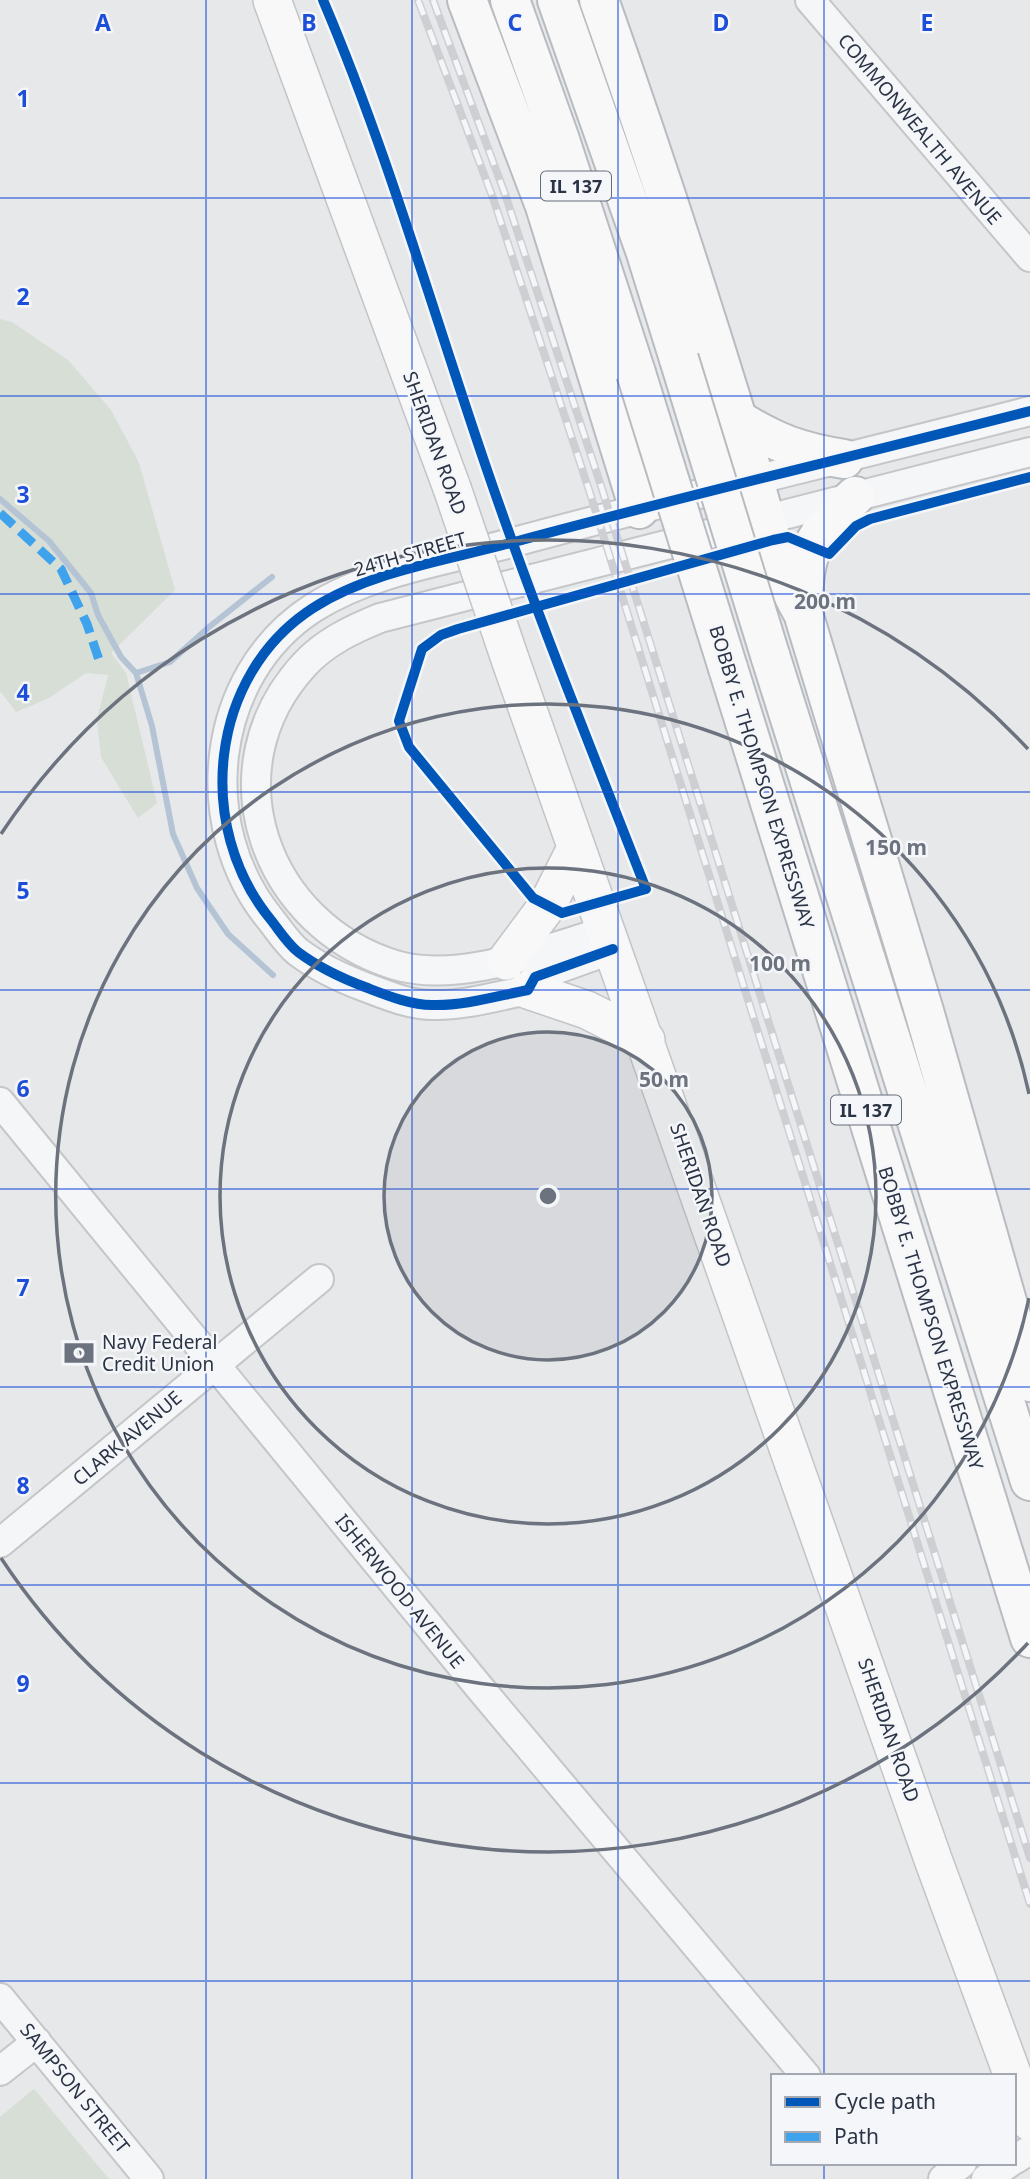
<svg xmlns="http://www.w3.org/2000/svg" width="1030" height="2179" viewBox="0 0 1030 2179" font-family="'Noto Sans',sans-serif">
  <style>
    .green { fill: #d6ded6 }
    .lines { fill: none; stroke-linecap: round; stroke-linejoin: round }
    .stream { stroke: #b4c4d5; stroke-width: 6 }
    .minor-casing { stroke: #c4c6c8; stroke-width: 32 }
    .major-casing { stroke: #c2c5c8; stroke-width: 40 }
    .highway-casing { stroke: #b8bbbf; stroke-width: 42 }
    .minor { stroke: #f5f6f7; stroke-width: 28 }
    .major { stroke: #f8f8f8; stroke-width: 37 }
    .highway { stroke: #f8f8f8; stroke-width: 38 }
    .rail-casing { stroke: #cecfd2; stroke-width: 8 }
    .rail { stroke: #f4f6f9; stroke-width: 5; stroke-dasharray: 16; stroke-linecap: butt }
    .major-bridge-casing { stroke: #c2c5c8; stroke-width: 40; stroke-linecap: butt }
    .highway-bridge-casing { stroke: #b8bbbf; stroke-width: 42; stroke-linecap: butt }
    .major-bridge { stroke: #f8f8f8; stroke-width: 37 }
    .highway-bridge { stroke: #f8f8f8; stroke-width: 38 }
    .quiet { stroke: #3ea3ec; stroke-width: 9; stroke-dasharray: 18 9; stroke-linecap: butt }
    .cycleway-casing { stroke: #f4f6f9; stroke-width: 15 }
    .cycleway { stroke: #0057b8; stroke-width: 10 }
    .grid { fill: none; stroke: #1d4ed8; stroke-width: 2; stroke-opacity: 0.55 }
    .ring { fill: none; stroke: #6c737f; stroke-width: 3.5 }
    .labels { text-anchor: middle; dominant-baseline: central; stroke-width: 5; stroke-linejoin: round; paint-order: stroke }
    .shield { fill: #f4f6f9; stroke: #676e7b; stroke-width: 2 }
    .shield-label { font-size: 18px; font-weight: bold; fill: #2b3445 }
    .street-label { font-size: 19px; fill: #2b3445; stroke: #f4f6f9 }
    .poi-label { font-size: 19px; fill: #2b3445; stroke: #f4f6f9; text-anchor: start }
    .grid-label { font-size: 23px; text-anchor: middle; font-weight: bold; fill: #1d4ed8; stroke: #f4f6f9; stroke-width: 5; stroke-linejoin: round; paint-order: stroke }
    .centre { fill: #6c737f; stroke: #f4f6f9; stroke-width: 3.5 }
    .ring-label { font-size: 21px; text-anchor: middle; font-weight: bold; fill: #6c737f; stroke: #f4f6f9; stroke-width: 5; stroke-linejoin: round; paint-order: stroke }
  </style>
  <rect width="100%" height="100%" fill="#e6e8ea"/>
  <!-- green -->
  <path class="green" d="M0,319L12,322L68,360L111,410L139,463L175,590L111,653L126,673L157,803L138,818L101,757L97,719L108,675L86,673L49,698L16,712L0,691Z
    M34,2089L109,2179H0V2117Z"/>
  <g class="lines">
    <!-- stream -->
    <path class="stream" d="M0,499L49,541L91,593L98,615L121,657L136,673L152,726L173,834L197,888L228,934L273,975
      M136,673L170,662L209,627L272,577"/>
    <!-- minor casing -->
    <g class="minor-casing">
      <path id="minor" d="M810,0L1030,257
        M606,931C545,949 459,984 395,965C265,925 208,770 304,665C325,642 353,629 380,618L1030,452
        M613,949L535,977L528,990C497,996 464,1006 432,1005C410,1005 386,995 365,987C341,978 318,967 298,952C287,943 279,930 271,920C194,827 209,675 313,608C373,570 451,560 518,541C688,495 859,455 1030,411
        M0,1102L479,1687L806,2076
        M0,1543L319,1279
        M0,1998L149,2179
        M0,2071L37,2042
        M1014,2160L1030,2150
        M943,2179L962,2163
        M986,2179L1009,2163"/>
    </g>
    <!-- major casing -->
    <g class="major-casing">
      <path id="major" d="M272,0L452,488
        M510,659L934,1862L1013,2076
        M506,961L547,906L576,848
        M528,990L587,1010L646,1040
        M1014,2078L1030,2122"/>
    </g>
    <!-- highway casing -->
    <g class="highway-casing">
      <path id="highway" d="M467,0L545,206L639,509
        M510,0L560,140L636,373
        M557,0L646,253L679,359
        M599,0C648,138 694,278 737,418C757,482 768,554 803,613L924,1011L1030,1382
        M737,419C775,443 800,452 844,459
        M803,611C803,551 812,537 855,496
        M770,655L1030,1481
        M728,668L1030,1638"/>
    </g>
    <!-- minor -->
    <use href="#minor" class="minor"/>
    <!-- major -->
    <use href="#major" class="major"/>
    <!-- highway -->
    <use href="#highway" class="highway"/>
    <!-- rail casing -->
    <g class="rail-casing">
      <path id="rail" d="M418,0L493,198L589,490L1030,1904
        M433,0L505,194L602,489L1030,1858"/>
    </g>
    <!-- rail -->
    <use href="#rail" class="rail"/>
    <!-- major-bridge casing -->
    <g class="major-bridge-casing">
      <path id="major-bridge" d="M452,488L510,659"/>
    </g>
    <!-- highway-bridge casing -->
    <g class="highway-bridge-casing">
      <path id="highway-bridge" d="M679,359L770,655
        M636,373L728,668"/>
    </g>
    <!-- major-bridge -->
    <use href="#major-bridge" class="major-bridge"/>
    <!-- highway-bridge -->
    <use href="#highway-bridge" class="highway-bridge"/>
    <!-- quiet -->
    <path class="quiet" d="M0,513L61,569L87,624L100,663"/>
    <!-- cycleway casing -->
    <g class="cycleway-casing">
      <path id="cycleway" d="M323,0C387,150 432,309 485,464C534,608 591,748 646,889L562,913L533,898L409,747L399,721L422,649L441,635L458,629L773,540L788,537L829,554L856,526L870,519L1030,477
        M613,949L535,977L528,990C497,996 464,1006 432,1005C410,1005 386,995 365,987C341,978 318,967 298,952C287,943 279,930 271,920C194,827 209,675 313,608C373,570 451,560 518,541C688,495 859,455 1030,411"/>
    </g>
    <!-- cycleway -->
    <use href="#cycleway" class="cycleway"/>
  </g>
  <!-- grid -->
  <path class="grid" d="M206,0V2179M412,0V2179M618,0V2179M824,0V2076M0,198H1030M0,396H1030M0,594H1030M0,792H1030M0,990H1030M0,1189H1030M0,1387H1030M0,1585H1030M0,1783H1030M0,1981H1030M824,2163V2179"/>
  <!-- distance rings -->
  <circle cx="548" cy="1196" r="164" fill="#6c737f" fill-opacity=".12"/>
  <g class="ring">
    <circle cx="548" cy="1196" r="164"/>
    <circle cx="548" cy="1196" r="328"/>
    <path d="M1029 1298A492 492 0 1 1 1029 1094"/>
    <path d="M1028 1643A656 656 0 0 1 1 1558M1 834A656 656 0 0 1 1028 749"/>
  </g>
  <!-- icons -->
  <defs>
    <g id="bank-bare" transform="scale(2.415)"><path d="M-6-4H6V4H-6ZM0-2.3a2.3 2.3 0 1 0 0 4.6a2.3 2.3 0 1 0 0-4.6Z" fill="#6c737f" stroke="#f4f6f9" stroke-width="2.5" paint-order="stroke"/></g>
  </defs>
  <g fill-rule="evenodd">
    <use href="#bank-bare" x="79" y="1353"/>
  </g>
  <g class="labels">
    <!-- shield labels -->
    <g class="shield">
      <rect x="541" y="171.5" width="70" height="29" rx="5"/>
      <rect x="831" y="1095.5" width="70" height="29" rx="5"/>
    </g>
    <g class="shield-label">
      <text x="576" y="186">IL 137</text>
      <text x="866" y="1110">IL 137</text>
    </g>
    <!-- street labels -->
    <g class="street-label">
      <text transform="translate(920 129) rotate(50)">COMMONWEALTH AVENUE</text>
      <text transform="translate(435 443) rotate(70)">SHERIDAN ROAD</text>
      <text transform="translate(410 554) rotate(-16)">24TH STREET</text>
      <text transform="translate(762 777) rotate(73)">BOBBY E. THOMPSON EXPRESSWAY</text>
      <text transform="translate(701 1195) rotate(71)">SHERIDAN ROAD</text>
      <text transform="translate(931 1318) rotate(73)">BOBBY E. THOMPSON EXPRESSWAY</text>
      <text transform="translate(127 1438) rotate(-40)">CLARK AVENUE</text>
      <text transform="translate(400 1591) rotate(51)">ISHERWOOD AVENUE</text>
      <text transform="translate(889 1730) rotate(71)">SHERIDAN ROAD</text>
      <text transform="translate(75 2088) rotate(51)">SAMPSON STREET</text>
    </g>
    <!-- poi labels -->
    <g class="poi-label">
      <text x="102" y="1342">Navy Federal<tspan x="102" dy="22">Credit Union</tspan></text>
    </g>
  </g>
  <g class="grid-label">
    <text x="103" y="31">A</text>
    <text x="309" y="31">B</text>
    <text x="515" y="31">C</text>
    <text x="721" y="31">D</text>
    <text x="927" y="31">E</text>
    <text x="23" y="107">1</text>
    <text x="23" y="305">2</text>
    <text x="23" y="503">3</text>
    <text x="23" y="701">4</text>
    <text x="23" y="899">5</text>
    <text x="23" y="1097">6</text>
    <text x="23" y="1296">7</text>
    <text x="23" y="1494">8</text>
    <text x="23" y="1692">9</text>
  </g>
  <circle cx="548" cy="1196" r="10" class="centre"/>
  <g class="ring-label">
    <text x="825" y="609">200 m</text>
    <text x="896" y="855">150 m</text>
    <text x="780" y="971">100 m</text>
    <text x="664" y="1087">50 m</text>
  </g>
  <!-- legend -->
  <rect x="771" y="2074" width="245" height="91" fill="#f4f6f9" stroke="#a4a8b1" stroke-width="2"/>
  <rect x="785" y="2097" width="35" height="10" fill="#0057b8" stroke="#a4a8b1" stroke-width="2"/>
  <text x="834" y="2109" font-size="21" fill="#2b3445">Cycle path</text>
  <rect x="785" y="2132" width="35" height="10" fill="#3ea3ec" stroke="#a4a8b1" stroke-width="2"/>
  <text x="834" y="2144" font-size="21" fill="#2b3445">Path</text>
</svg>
